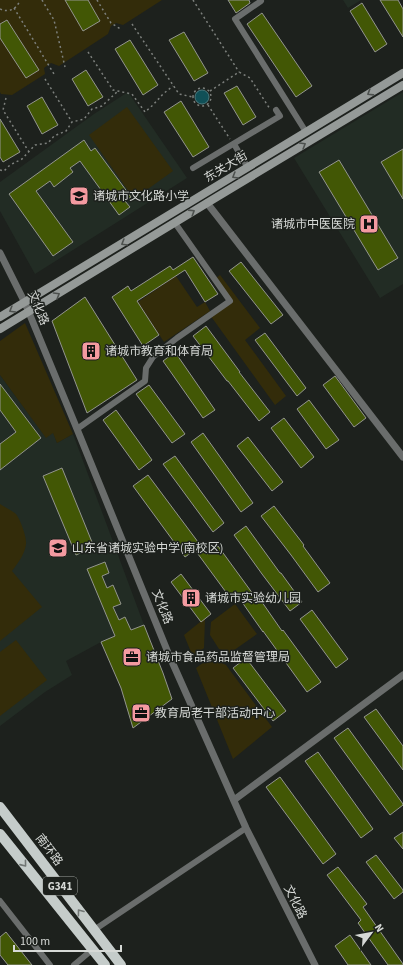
<svg xmlns="http://www.w3.org/2000/svg" width="403" height="965" viewBox="0 0 403 965" font-family="'Source Sans 3','Noto Sans SC',sans-serif">
  <style>
    .built { fill: #222c24 }
    .green { fill: #332c0a }
    .water { fill: #105057; stroke: #4b797d }
    .building { fill: #425705; stroke: #93958f }
    .lines { fill: none; stroke-linecap: round; stroke-linejoin: round }
    .path { stroke: #7d807d; stroke-width: 1.5; stroke-dasharray: 2 3; stroke-linecap: butt }
    .minor { stroke: #6a6d6c; stroke-width: 6 }
    .tertiary { stroke: #6a6d6c; stroke-width: 7 }
    .secondary { stroke: #959a98; stroke-width: 8 }
    .trunk { stroke: #c5ccca; stroke-width: 10 }
    .oneway { stroke: #4d514e }
    .oneway2 { stroke: #717674 }
    .labels { text-anchor: middle; dominant-baseline: central; stroke-width: 3; stroke-linejoin: round; paint-order: stroke }
    .shield { fill: #1d211d; stroke: #9ea29e; stroke-width: 1 }
    .shield-label { font-size: 11px; font-weight: bold; fill: #d6d9d6 }
    .street-label { font-size: 12px; fill: #d6d9d6; stroke: #1d211d }
    .poi-label { font-size: 12px; fill: #d6d9d6; stroke: #1d211d; text-anchor: start }
  </style>
  <rect width="100%" height="100%" fill="#1d211d"/>
  <!-- built -->
  <path class="built" d="M343,0H361L348,8Z
    M128,92L187,178L35,274L0,211V182L94,114Z
    M403,92V284L380,298L294,158Z
    M0,375L46,437L53,432L57,443L73,434L144,625L101,642L66,661L72,675L45,692L0,726Z"/>
  <!-- green -->
  <path class="green" d="M0,0H162L123,25L116,23L111,26L108,34L59,66L51,63L44,68L45,74L12,95L1,94L0,92Z
    M127,107L173,171L134,199L89,135Z
    M220,275L260,328L245,340L286,396L275,405L210,315L230,301L215,279Z
    M176,276L197,307L205,302L210,311L164,342L138,302Z
    M25,323L73,434L57,443L53,433L46,438L0,375V341Z
    M0,504C5,507 12,511 16,514C20,519 27,537 26,544C25,554 18,563 12,571L42,607L0,641Z
    M235,604L257,634L230,653L219,649L210,635L211,622Z
    M205,618L204,648L193,657L184,635Z
    M16,640L47,680L0,716V652Z
    M211,657L226,665L272,727L233,759L196,668Z"/>
  <!-- water -->
  <path class="water" d="M195 97a7 7 0 1 1 14 0a7 7 0 1 1-14 0Z"/>
  <!-- building -->
  <path class="building" d="M65,0H88L100,21L83,31Z
    M228,0H249L250,3L236,13Z
    M380,0H398L403,9V37Z
    M362,3L387,44L375,52L350,11Z
    M262,13L312,86L296,97L247,24Z
    M7,20L39,70L26,78L0,38V24Z
    M184,32L208,73L194,81L169,40Z
    M130,40L158,85L143,95L115,49Z
    M86,70L103,97L88,106L72,79Z
    M237,86L256,117L243,125L224,93Z
    M42,97L58,125L42,134L27,106Z
    M181,101L209,147L193,157L164,112Z
    M0,119L20,152L3,162L0,157Z
    M84,140L91,151L95,148L131,197L125,201L130,207L119,215L80,161L70,168L73,172L54,187L50,181L36,191L73,242L53,256L9,194Z
    M403,149V199L381,162Z
    M339,160L398,258L378,270L319,172Z
    M193,257L218,294L205,302L185,270L137,301L159,335L143,346L112,297L128,286L131,291L170,266L173,270Z
    M241,262L283,315L271,324L229,271Z
    M85,297L137,380L87,413L52,321Z
    M206,326L240,372H239L270,412L259,421L228,381H227L193,336Z
    M265,333L306,388L297,396L255,340Z
    M175,352L215,410L203,418L163,361Z
    M335,376L366,418L354,427L323,385Z
    M0,384L41,438L0,470V444L16,432L0,410Z
    M149,385L185,434L172,443L136,394Z
    M309,400L339,440L326,449L297,409Z
    M116,410L152,460L139,470L103,420Z
    M284,418L314,457L301,468L271,428Z
    M203,433L253,503L241,512L191,442Z
    M248,437L283,482L272,491L237,446Z
    M175,456L224,523L213,532L163,464Z
    M62,468L94,547L76,555L43,476Z
    M148,475L207,554L218,546L253,594L255,592L282,631L283,630L321,682L307,692L263,631V632L237,595L231,599L195,550L185,557L133,486Z
    M274,506L304,545L303,546L330,583L318,592L291,555L261,516Z
    M246,526L280,573H281L302,602L290,611L262,574L234,535Z
    M105,562L109,573L102,576L107,588L113,585L121,604L113,607L119,620L125,617L131,630L144,625L163,673L172,699L133,728L121,688L101,642L115,636L87,569Z
    M181,574L211,614L201,622L171,582Z
    M312,610L348,659L336,668L300,619Z
    M246,658L286,711L273,721L233,668Z
    M376,709L403,746V770L364,717Z
    M348,728L403,804V805L390,815L334,738Z
    M318,752L373,829L361,838L305,761Z
    M280,777L336,854L323,864L266,787Z
    M403,832V849L394,838Z
    M376,855L403,890V892L394,899L366,862Z
    M338,867L367,904L363,907L403,964V965H388L358,923L361,920L327,875Z
    M6,932L32,965H8L0,955V937Z
    M350,935L371,965H348L335,946Z"/>
  <g class="lines">
    <!-- path -->
    <path class="path" d="M42,0L54,20L65,67
      M97,0L111,23L122,30
      M193,0L239,72
      M14,8L54,74
      M0,9C9,13 17,9 20,0
      M132,24L179,94L193,97
      M88,52L113,90L132,94L145,112L153,105L163,94L173,86
      M45,79L72,122
      M193 97a9 9 0 1 1 18 0a9 9 0 1 1-18 0Z
      M210,91L239,72L250,78L270,109
      M6,98L3,110L29,152
      M208,105L230,139
      M0,170L4,171L10,165L22,159L35,145L48,143L54,136L66,131L72,122L84,119L92,109L102,106L118,91"/>
    <!-- minor -->
    <path class="minor" d="M260,0L261,1L235,19L306,132
      M234,144L248,168
      M193,168L280,116L276,110
      M77,429L145,381L146,368L153,357L177,338L230,301L175,223
      M0,901L50,965
      M94,930L246,828
      M74,965L93,949"/>
    <!-- tertiary -->
    <path class="tertiary" d="M207,203L218,217L403,457
      M0,253L25,303L77,429L169,655L246,828L315,965
      M234,800L403,675"/>
    <!-- secondary -->
    <path class="secondary" d="M0,317L306,132L403,73
      M0,329L207,203L403,85"/>
    <!-- trunk -->
    <path class="trunk" d="M0,807L121,965
      M0,834L105,965"/>
  </g>
  <!-- one-way arrows -->
  <defs><path id="oneway-chevron" d="M-2-3.5L2.5 0L-2 3.5" fill="none" stroke-width="1.6" stroke-linecap="round" stroke-linejoin="round"/></defs>
  <g class="oneway">
    <use href="#oneway-chevron" transform="translate(370 93) rotate(148)"/>
    <use href="#oneway-chevron" transform="translate(303 145) rotate(-31)"/>
    <use href="#oneway-chevron" transform="translate(235 176) rotate(149)"/>
    <use href="#oneway-chevron" transform="translate(192 212) rotate(-32)"/>
    <use href="#oneway-chevron" transform="translate(124 243) rotate(149)"/>
    <use href="#oneway-chevron" transform="translate(57 295) rotate(-31)"/>
    <use href="#oneway-chevron" transform="translate(12 310) rotate(149)"/>
  </g>
  <g class="oneway2">
    <use href="#oneway-chevron" transform="translate(24 864) rotate(51)"/>
    <use href="#oneway-chevron" transform="translate(80 912) rotate(-127)"/>
  </g>
  <!-- icons -->
  <defs>
    <g id="school-square" transform="scale(1)"><rect x="-9" y="-9" width="18" height="18" rx="4" fill="#f49aa0" stroke="#1d211d"/><path d="M0-5L7-2L0 1L-7-2ZM-4 1L0 2.5L4 1V4Q0 6-4 4Z" fill="#111"/></g>
    <g id="hospital-square" transform="scale(1)"><rect x="-9" y="-9" width="18" height="18" rx="4" fill="#f49aa0" stroke="#1d211d"/><path d="M-5-5h3v3.5h4V-5h3V5h-3V1.5h-4V5h-3Z" fill="#111"/></g>
    <g id="building-square" transform="scale(1)"><rect x="-9" y="-9" width="18" height="18" rx="4" fill="#f49aa0" stroke="#1d211d"/><path d="M-4-6H4V6H1V3H-1V6H-4ZM-2.5-4.3h1.7v1.8h-1.7ZM.8-4.3h1.7v1.8H.8ZM-2.5-1h1.7V.8h-1.7ZM.8-1h1.7V.8H.8Z" fill="#111"/></g>
    <g id="office-square" transform="scale(1)"><rect x="-9" y="-9" width="18" height="18" rx="4" fill="#f49aa0" stroke="#1d211d"/><path d="M-6-3h4V-5.5h4V-3h4V5H-6ZM-1-4.5V-3h2v-1.5ZM-6 0V1H6V0Z" fill="#111"/></g>
  </defs>
  <g fill-rule="evenodd">
    <use href="#school-square" x="79" y="196"/>
    <use href="#hospital-square" x="369" y="224"/>
    <use href="#building-square" x="91" y="351"/>
    <use href="#school-square" x="58" y="548"/>
    <use href="#building-square" x="191" y="598"/>
    <use href="#office-square" x="132" y="657"/>
    <use href="#office-square" x="141" y="713"/>
  </g>
  <g class="labels">
    <!-- shield labels -->
    <rect class="shield" x="43" y="877" width="34" height="18" rx="3"/>
    <g class="shield-label">
      <text x="60" y="886">G341</text>
    </g>
    <!-- street labels -->
    <g class="street-label">
      <text transform="translate(226 167) rotate(-31)">东关大街</text>
      <text transform="translate(38 308) rotate(67)">文化路</text>
      <text transform="translate(162 607) rotate(68)">文化路</text>
      <text transform="translate(49 850) rotate(53)">南环路</text>
      <text transform="translate(295 902) rotate(63)">文化路</text>
    </g>
    <!-- poi labels -->
    <g class="poi-label">
      <text x="93" y="196">诸城市文化路小学</text>
      <text x="355" y="224" text-anchor="end">诸城市中医医院</text>
      <text x="105" y="351">诸城市教育和体育局</text>
      <text x="72" y="548">山东省诸城实验中学(南校区)</text>
      <text x="205" y="598">诸城市实验幼儿园</text>
      <text x="146" y="657">诸城市食品药品监督管理局</text>
      <text x="155" y="713">教育局老干部活动中心</text>
    </g>
  </g>
  <!-- north arrow -->
  <g transform="translate(371 933) rotate(58)" stroke="#1d211d" stroke-width="3" paint-order="stroke">
  <path d="M0-3L7 15L0 10L-7 15Z" fill="#d6d9d6"/>
  <text y="-6" font-size="11" font-weight="bold" text-anchor="middle" fill="#d6d9d6">N</text>
  </g>
  <!-- scale -->
  <path d="M14 945v6h107v-6" fill="none" stroke="#d6d9d6" stroke-width="2"/>
  <text x="20" y="945" font-size="12" fill="#d6d9d6" stroke="#1d211d" stroke-width="3" paint-order="stroke">100 m</text>
</svg>
